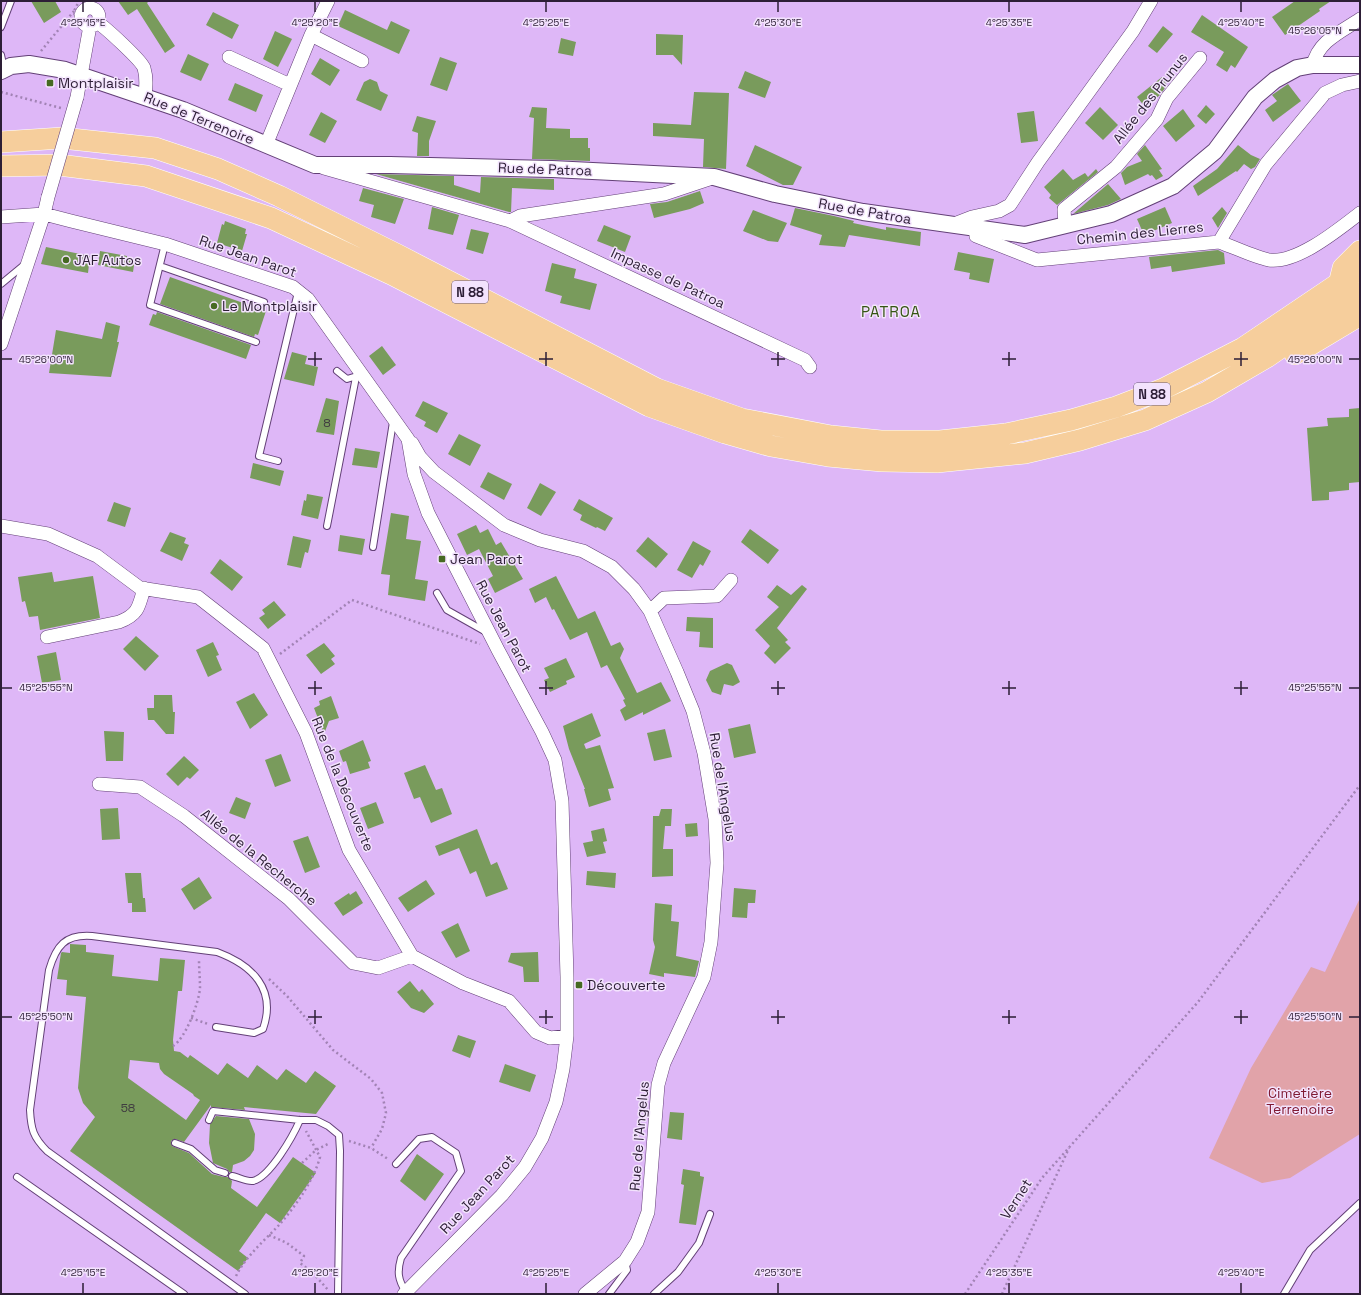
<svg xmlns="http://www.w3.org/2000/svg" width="1361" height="1295" viewBox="0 0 1361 1295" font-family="'Space Grotesk',sans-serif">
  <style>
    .green { fill: #e1a3a9 }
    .building { fill: #799b5c; fill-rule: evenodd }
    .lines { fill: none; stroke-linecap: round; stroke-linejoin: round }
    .service-casing { stroke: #634077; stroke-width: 8 }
    .minor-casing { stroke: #634077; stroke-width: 14 }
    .tertiary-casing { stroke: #634077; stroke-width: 18 }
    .trunk-casing { stroke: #fff; stroke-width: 22 }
    .path { stroke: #a283b5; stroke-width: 2.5; stroke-dasharray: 2 3; stroke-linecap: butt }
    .service { stroke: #fff; stroke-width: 6 }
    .minor { stroke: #fff; stroke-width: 13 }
    .tertiary { stroke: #fff; stroke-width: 16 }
    .trunk { stroke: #f6ce9c; stroke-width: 21 }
    .minor-bridge-casing { stroke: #634077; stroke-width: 14; stroke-linecap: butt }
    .minor-bridge { stroke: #fff; stroke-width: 13 }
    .ticks { fill: none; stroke: #2d1e36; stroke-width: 1.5 }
    .poi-dot { fill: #466a22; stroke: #f3e3fd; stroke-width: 1.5 }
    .labels { text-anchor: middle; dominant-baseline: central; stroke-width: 3; stroke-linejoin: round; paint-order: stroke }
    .number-label { font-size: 12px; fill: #403d40 }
    .shield { fill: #f3e3fd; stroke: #685972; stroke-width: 1 }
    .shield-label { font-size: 13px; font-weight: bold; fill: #2d1e36 }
    .poi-label { font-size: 14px; fill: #2d1e36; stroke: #f3e3fd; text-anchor: start }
    .street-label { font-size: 14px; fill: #2d1e36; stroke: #f3e3fd }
    .park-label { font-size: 14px; fill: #801a33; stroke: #f3e3fd }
    .neighbourhood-label { font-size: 15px; letter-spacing: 1px; fill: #355513; stroke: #f3e3fd }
    .ticks-label { font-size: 10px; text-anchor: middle; fill: #2d1e36; stroke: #f3e3fd; stroke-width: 3; stroke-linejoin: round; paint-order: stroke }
  </style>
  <rect width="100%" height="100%" fill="#deb7f7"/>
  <!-- green -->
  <path class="green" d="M1360,898V1134L1290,1178L1262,1183L1209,1158L1251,1068L1311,967L1325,972Z"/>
  <!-- building -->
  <path class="building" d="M31,1H55L61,12L44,23Z
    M118,1H149L147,3L175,46L165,53L137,9L128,15Z
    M1295,1H1331L1319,9L1320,11L1285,35L1272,17Z
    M345,10L387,30L391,21L410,30L399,54L338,26Z
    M213,12L239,25L232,39L206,25Z
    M1202,15L1248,47L1235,68L1231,65L1227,72L1216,65L1224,52L1191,32Z
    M1163,26L1173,34L1157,53L1148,46Z
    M275,31L292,39L278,67L263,59Z
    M656,34L683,35L682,65L673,55H656Z
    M561,38L576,42L573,56L558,53Z
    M188,54L209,64L201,81L180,72Z
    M440,57L457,63L447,91L430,85Z
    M320,58L340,70L330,86L311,74Z
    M745,71L771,82L765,98L738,88Z
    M1162,77L1167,85L1160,95L1145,107L1137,97Z
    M370,79L377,82L380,91L388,95L381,111L356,100L364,82Z
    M235,83L263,95L256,112L228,100Z
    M1288,84L1301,101L1273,122L1265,110L1277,101L1272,95Z
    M694,92L729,93L726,169L703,167L704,139L653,136V123L691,125Z
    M1206,105L1215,114L1206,124L1197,116Z
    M532,107L547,108L546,128L570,129V138H588V148H590V161L532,159L534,118L529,117Z
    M1100,107L1118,125L1103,140L1085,123Z
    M1183,109L1195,126L1176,142L1163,126Z
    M1034,111L1038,141L1021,143L1017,113Z
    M321,112L337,121L325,143L309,135Z
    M417,116L436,121L429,141V156H417L418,133L412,131Z
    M755,145L802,167L793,185H783L746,166Z
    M1145,145L1162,169L1159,170L1163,176L1156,180L1152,175L1150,176L1148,174L1125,185L1121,173L1127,167L1142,161L1137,154Z
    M1238,145L1251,155L1260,159L1255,167L1251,169L1244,164L1237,172L1236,171L1198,196L1193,186L1217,169Z
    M1063,169L1073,180L1085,173L1088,177L1096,169L1098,172L1057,205L1049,198L1051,195L1044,187Z
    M376,174L454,176V185L480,193L481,177L554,179V190L512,188L511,212H509Z
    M1108,184L1121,199L1108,205L1073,214Z
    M363,188L404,199L395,224L371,217L374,205L359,201Z
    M700,191L704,203L690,209L654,218L650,204L667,202Z
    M432,207L459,215L453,235L428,229Z
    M1165,207L1172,223L1144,235L1137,219Z
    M1222,207L1227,213L1218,228L1212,218Z
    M795,208L834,216L854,221L853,223L886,230V227L921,232L920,246L849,235L845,247L819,245L822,235L790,225Z
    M753,210L787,223L778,242L768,241L743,231Z
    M225,221L246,229L245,234H247L242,251L217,243L222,224L224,225Z
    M604,225L631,236L625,252L597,241Z
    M471,229L489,233L483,254L466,249Z
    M46,247L90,256L88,273L41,264Z
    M1218,250L1224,253L1225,264L1172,272L1171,266L1151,269L1149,257Z
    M100,251L127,256V258L135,259L133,272L98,265Z
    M958,252L994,259L989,283L969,279L970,273L954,270Z
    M552,263L576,269L574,278L597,284L590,310L560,303L562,296L545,291Z
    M170,277L266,311L258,335L255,334L254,337L160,304Z
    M157,312L251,345L246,359L149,325L153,314L156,315Z
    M106,322L120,326L117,342H119L111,377L49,373L56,330L102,339Z
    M382,346L396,365L383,375L369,356Z
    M292,352L307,356L305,364L318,367L314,386L284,379Z
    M326,398L339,401L334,435L316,432Z
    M423,401L448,413L437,433L424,426L426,422L415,416Z
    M1360,408V482L1349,483V490L1329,492V500L1312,501L1307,428L1328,426L1327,418L1349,417V409Z
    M459,434L481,445L470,466L448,454Z
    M355,448L380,452L377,468L352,465Z
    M253,463L284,471L280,486L250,478Z
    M488,472L512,484L504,500L480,487Z
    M540,483L556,492L541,516L527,508Z
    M307,494L323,497L318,519L301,515L304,500L306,501Z
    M579,499L613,518L605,531L597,527L596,528L580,520L582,515L573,510Z
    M114,502L131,508L125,527L107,521Z
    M391,513L409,516L406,539L421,541L415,579L428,581L425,601L388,595L390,575L381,574Z
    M476,525L480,533L488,529L496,545L501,542L523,579L495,593L488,579L493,576L479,549L467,555L457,534Z
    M750,529L779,550L768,564L741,542Z
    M170,532L186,538L184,543L189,545L182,561L160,551Z
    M340,535L365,539L362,555L338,551Z
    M293,536L311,540L308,553L305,552L301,568L287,565Z
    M648,537L668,554L656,568L636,551Z
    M693,541L711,551L703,566L700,564L692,578L677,570Z
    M220,559L243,577L232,591L210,573Z
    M52,572L54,582L93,576L100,618L40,630L38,616L29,617L25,601L22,602L18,577Z
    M556,576L578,619L595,611L611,646L620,642L624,649L620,658L637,693L661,682L671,701L643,715V712L625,721L620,710L626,706L623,700L625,699L607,665L601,668L587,632L570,640L554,609L552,610L546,597L535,603L529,589Z
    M777,585L791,595L802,585L807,589L777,628L788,640L785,642L791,648L775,664L764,653L770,646L755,630L779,607L767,597Z
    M274,601L286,615L268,629L259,618L265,614L262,610Z
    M687,617L713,618V648L699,647L700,632L686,631Z
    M136,636L159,656L145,671L123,649Z
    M213,642L219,655L216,656L222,670L208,677L196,650Z
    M324,643L335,656L331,659L335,664L321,674L306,655Z
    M56,652L61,680L42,683L37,656Z
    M566,658L575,677L566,681L567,684L550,692L544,680L549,678L544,668Z
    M727,663L732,665L740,682L733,686L724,684L721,695L712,692L706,680L710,671Z
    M254,693L268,715L250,729L236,702Z
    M154,695H172L173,712H175L174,734H166L154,720H148L147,708H154Z
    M331,696L339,718L329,721L324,734L314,708L320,705L319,701Z
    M592,713L601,736L584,744L586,749L600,745L614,788L608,789L611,800L589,807L584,789H585L569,749L563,726Z
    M750,724L756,753L734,758L728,729Z
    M665,729L672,757L654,761L647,733Z
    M104,731L124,732L123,761H106Z
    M363,740L371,761L368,762L370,768L350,774L346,761L343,762L339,751Z
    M281,754L291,781L275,787L265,760Z
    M184,756L199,770L190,779L187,777L178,786L166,774Z
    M425,765L436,790L442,788L452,814L431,823L420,797L414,799L404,773Z
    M236,797L251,803L245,819L229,813Z
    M376,802L384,823L368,829L360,808Z
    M118,808L120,839L102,840L100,809Z
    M661,809H672L671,826H665L663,849H673V876L652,877L653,816H659Z
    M697,823L698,836L686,837L685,824Z
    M604,828L607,841L603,842L606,853L587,857L583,843L593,841L591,831Z
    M477,829L491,865L497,862L508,889L486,897L476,871L470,874L459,848L439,856L435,846Z
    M308,836L320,867L305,873L293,841Z
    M587,871L616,873L615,888L586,885Z
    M125,873H141L143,898H145L146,912H132V903H128Z
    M199,877L212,898L194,910L181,889Z
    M426,880L435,894L408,912L398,898Z
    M734,888L756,890L755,903H748L747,918L732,917Z
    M356,891L363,903L343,916L334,903L349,893L350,895Z
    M655,903L672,905L671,921L679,922L676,956L699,961L695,977L664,973V977L649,974L655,947L653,940Z
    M458,923L470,951L456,958L441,932Z
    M70,944L86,945V952L114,955L112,976L158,981L160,958L185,960L182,991H178L173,1040L174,1051L180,1052L188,1058L190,1055L218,1075L227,1063L248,1078L257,1065L277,1080L286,1069L306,1083L315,1071L336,1086L316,1114L244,1107L245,1110L211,1107V1105L184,1142L175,1139L171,1141L172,1146L189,1153L212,1174L224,1177H228L232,1181L231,1188L257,1207L293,1157L316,1173L280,1223L266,1213L239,1251L248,1258L238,1271L70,1151L95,1117L83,1103L78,1088L86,997L66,995L67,980L57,979L61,953L62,952L70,953ZM130,1060L159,1063L160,1069L164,1074L193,1094L194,1096L200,1100L186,1120L128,1078Z
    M538,952L539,982H524L523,967L508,962L511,953Z
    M410,981L419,992L422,989L434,1004L424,1013L411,1008L397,992Z
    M458,1035L476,1041L470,1058L452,1051Z
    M505,1064L536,1075L530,1092L499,1082Z
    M670,1112L684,1113L682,1140L667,1138Z
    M216,1116L249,1119L255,1134L254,1150L250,1156L244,1161L233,1165L232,1172H229L227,1169L213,1163L209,1143L210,1124Z
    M417,1154L444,1174L425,1201L400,1181Z
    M683,1169L700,1172V1176L704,1177L696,1225L679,1223L684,1185L681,1184Z"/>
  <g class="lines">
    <!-- service casing -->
    <g class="service-casing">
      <path id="service" d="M1,27L11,1
        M1,55L4,69
        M165,244L150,305L256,342
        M160,266L264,302
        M1,284L24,265
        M337,371L347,379L357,376
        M278,461L259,456L298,292
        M327,526L356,377
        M373,547L393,422
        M437,593L447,610L486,632
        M216,1027L254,1033L263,1029C277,989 252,965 217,952L92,936C65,934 56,946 49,970L30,1110C31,1129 33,1137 47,1151L245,1294
        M209,1120L213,1111L300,1120H316L328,1126L339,1135L340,1151L338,1294
        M175,1143L191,1149L215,1170L225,1173
        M396,1164L419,1139L432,1137L456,1153L461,1171L401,1258C397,1272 398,1280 406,1292
        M232,1176C238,1177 247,1182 253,1181C270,1177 293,1136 300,1120
        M17,1177L184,1294
        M609,1294L627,1270L625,1261
        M654,1294L678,1272L699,1243L710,1214
        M1284,1294L1310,1250L1360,1203"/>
    </g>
    <!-- minor casing -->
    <g class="minor-casing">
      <path id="minor" d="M81 17a9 9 0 1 1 18 0a9 9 0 1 1-18 0Z
        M97,22C106,28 141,60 144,68C147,78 146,87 145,96
        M311,35L362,61
        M229,57L290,85
        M1313,65C1318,41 1341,32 1360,19
        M77,97L90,26
        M266,145L311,35L328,1
        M324,168L510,221L805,360L810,367
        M1,217L44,214L71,221L165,244L293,287L308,299L408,439L414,474L428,513L498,650L542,732L555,760L562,801L567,977V1036L563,1069L556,1102L542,1138L525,1167L502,1195L404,1294
        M510,221L520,216L664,194L709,179
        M954,224L972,217L999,211L1010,205L1038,162L1133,31L1151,1
        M1065,225L1064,209L1116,167L1157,119L1167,98L1200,58
        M977,228L976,236L1037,260L1219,242L1266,164L1325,93L1342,85L1360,81
        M1219,242C1234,247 1254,257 1269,260C1297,264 1339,229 1360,213
        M1,344L44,214L48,197
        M412,443L420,457L434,472L504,525L540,540L583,551L612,567L634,589L650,611L677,672L693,711L704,753L715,819L717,863L711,942L704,977L664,1063L658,1085L648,1212L637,1242L625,1261L585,1294
        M1,526L48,534L97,556L140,588L198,597L263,648L306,733L349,850L412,956L463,983L509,1001L536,1032L550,1038L567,1036
        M650,611L664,598L717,596L731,580
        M47,637L119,622C138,615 139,607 144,588
        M99,784L140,787L184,816L289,899L353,963L378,968L412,956"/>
    </g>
    <!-- tertiary casing -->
    <g class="tertiary-casing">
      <path id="tertiary" d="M1,71L11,66L29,64L65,70L183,110L315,165H390L552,169L714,177L775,194L863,212L1025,235L1111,214L1173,186L1215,151L1255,97L1275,80L1297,68L1313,65H1360"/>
    </g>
    <!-- trunk casing -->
    <g class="trunk-casing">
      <path id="trunk" d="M1,142L62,138L155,148L218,169L279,196L398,255L657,389L742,419L831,436L881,441H940L1006,434L1071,420L1116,407L1163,389L1243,348L1360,269
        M1,166L59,165L146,176L271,218L391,274L649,406L725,433L771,446L828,456L882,461L937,462L1025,453L1080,440L1145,420L1207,392L1267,357L1360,293
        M1340,280L1343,268L1360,251
        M1295,354L1360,315"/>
    </g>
    <!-- path -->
    <path class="path" d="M76,25L74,11L79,1
      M41,51L74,11
      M1,92L61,108
      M280,654L352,600L480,644
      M269,979L287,996L333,1050L371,1079L382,1093L386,1113L382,1129L371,1148
      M191,1018L208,1024
      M173,1046C186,1038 199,1002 200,988C200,978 199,969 199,960
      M349,1141L371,1148L388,1159
      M302,1163L316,1150L330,1143
      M269,1235L287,1243L304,1256L300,1263L313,1273L329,1291
      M236,1276C246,1256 264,1241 279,1225C295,1207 314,1180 320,1157L306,1131
      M965,1294L1042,1178L1198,1002L1360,785
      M1002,1294L1069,1148"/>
    <!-- service -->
    <use href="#service" class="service"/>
    <!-- minor -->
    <use href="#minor" class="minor"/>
    <!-- tertiary -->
    <use href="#tertiary" class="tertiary"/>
    <!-- trunk -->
    <use href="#trunk" class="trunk"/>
    <!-- minor-bridge casing -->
    <g class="minor-bridge-casing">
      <path id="minor-bridge" d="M48,197L77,97"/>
    </g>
    <!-- minor-bridge -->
    <use href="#minor-bridge" class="minor-bridge"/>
  </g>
  <!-- ticks -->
  <path class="ticks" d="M83,2V12M315,2V12M546,2V12M778,2V12M1009,2V12M1241,2V12M1349,30H1359M315,352V366M546,352V366M778,352V366M1009,352V366M1241,352V366M2,359H12M308,359H322M539,359H553M771,359H785M1002,359H1016M1234,359H1248M1349,359H1359M315,681V695M546,681V695M778,681V695M1009,681V695M1241,681V695M2,688H12M308,688H322M539,688H553M771,688H785M1002,688H1016M1234,688H1248M1349,688H1359M315,1010V1024M546,1010V1024M778,1010V1024M1009,1010V1024M1241,1010V1024M2,1017H12M308,1017H322M539,1017H553M771,1017H785M1002,1017H1016M1234,1017H1248M1349,1017H1359M83,1283V1293M315,1283V1293M546,1283V1293M778,1283V1293M1009,1283V1293M1241,1283V1293"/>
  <!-- markers -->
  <g class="poi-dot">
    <rect x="46" y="79" width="8" height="8" rx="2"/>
    <circle cx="66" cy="260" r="4"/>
    <circle cx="214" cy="306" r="4"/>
    <rect x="438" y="555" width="8" height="8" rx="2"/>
    <rect x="575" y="981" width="8" height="8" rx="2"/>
  </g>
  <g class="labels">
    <!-- number labels -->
    <g class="number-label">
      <text x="327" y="423">8</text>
      <text x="128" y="1108">58</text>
    </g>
    <!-- shield labels -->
    <g class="shield">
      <rect x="452" y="281" width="36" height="22" rx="3"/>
      <rect x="1134" y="383" width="36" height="22" rx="3"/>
    </g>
    <g class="shield-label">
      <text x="470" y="292">N 88</text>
      <text x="1152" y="394">N 88</text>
    </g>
    <!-- poi labels -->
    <g class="poi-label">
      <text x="58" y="83">Montplaisir</text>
      <text x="74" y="260">JAF Autos</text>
      <text x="222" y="306">Le Montplaisir</text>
      <text x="450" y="559">Jean Parot</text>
      <text x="587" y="985">Découverte</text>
    </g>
    <!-- street labels -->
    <g class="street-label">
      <text transform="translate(1150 98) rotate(-52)">Allée des Prunus</text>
      <text transform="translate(199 118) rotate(22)">Rue de Terrenoire</text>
      <text transform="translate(545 169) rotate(2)">Rue de Patroa</text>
      <text transform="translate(865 211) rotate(10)">Rue de Patroa</text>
      <text transform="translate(1140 233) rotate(-6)">Chemin des Lierres</text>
      <text transform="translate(248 256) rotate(19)">Rue Jean Parot</text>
      <text transform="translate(668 278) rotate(25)">Impasse de Patroa</text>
      <text transform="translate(504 626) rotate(62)">Rue Jean Parot</text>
      <text transform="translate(343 784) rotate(68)">Rue de la Découverte</text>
      <text transform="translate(723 787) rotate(81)">Rue de l'Angelus</text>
      <text transform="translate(259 857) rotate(39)">Allée de la Recherche</text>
      <text transform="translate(639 1136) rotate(-85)">Rue de l'Angelus</text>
      <text transform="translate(477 1194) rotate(-47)">Rue Jean Parot</text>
      <text transform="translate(1016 1199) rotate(-57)">Vernet</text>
    </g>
    <!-- park labels -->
    <g class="park-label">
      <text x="1300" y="1093">Cimetière<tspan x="1300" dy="16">Terrenoire</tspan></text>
    </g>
    <!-- neighbourhood labels -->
    <g class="neighbourhood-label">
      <text x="891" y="311">PATROA</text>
    </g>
  </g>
  <g class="ticks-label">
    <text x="83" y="26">4°25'15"E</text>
    <text x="315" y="26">4°25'20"E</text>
    <text x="546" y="26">4°25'25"E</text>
    <text x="778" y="26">4°25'30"E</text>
    <text x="1009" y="26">4°25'35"E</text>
    <text x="1241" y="26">4°25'40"E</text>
    <text x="1315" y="34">45°26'05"N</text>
    <text x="46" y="363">45°26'00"N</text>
    <text x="1315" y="363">45°26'00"N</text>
    <text x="46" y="691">45°25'55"N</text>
    <text x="1315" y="691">45°25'55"N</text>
    <text x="46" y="1020">45°25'50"N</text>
    <text x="1315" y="1020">45°25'50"N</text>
    <text x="83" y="1276">4°25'15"E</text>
    <text x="315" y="1276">4°25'20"E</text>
    <text x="546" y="1276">4°25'25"E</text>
    <text x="778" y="1276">4°25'30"E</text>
    <text x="1009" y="1276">4°25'35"E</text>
    <text x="1241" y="1276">4°25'40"E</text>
  </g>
  <!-- border -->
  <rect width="1361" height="1295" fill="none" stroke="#2d1e36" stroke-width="4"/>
</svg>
